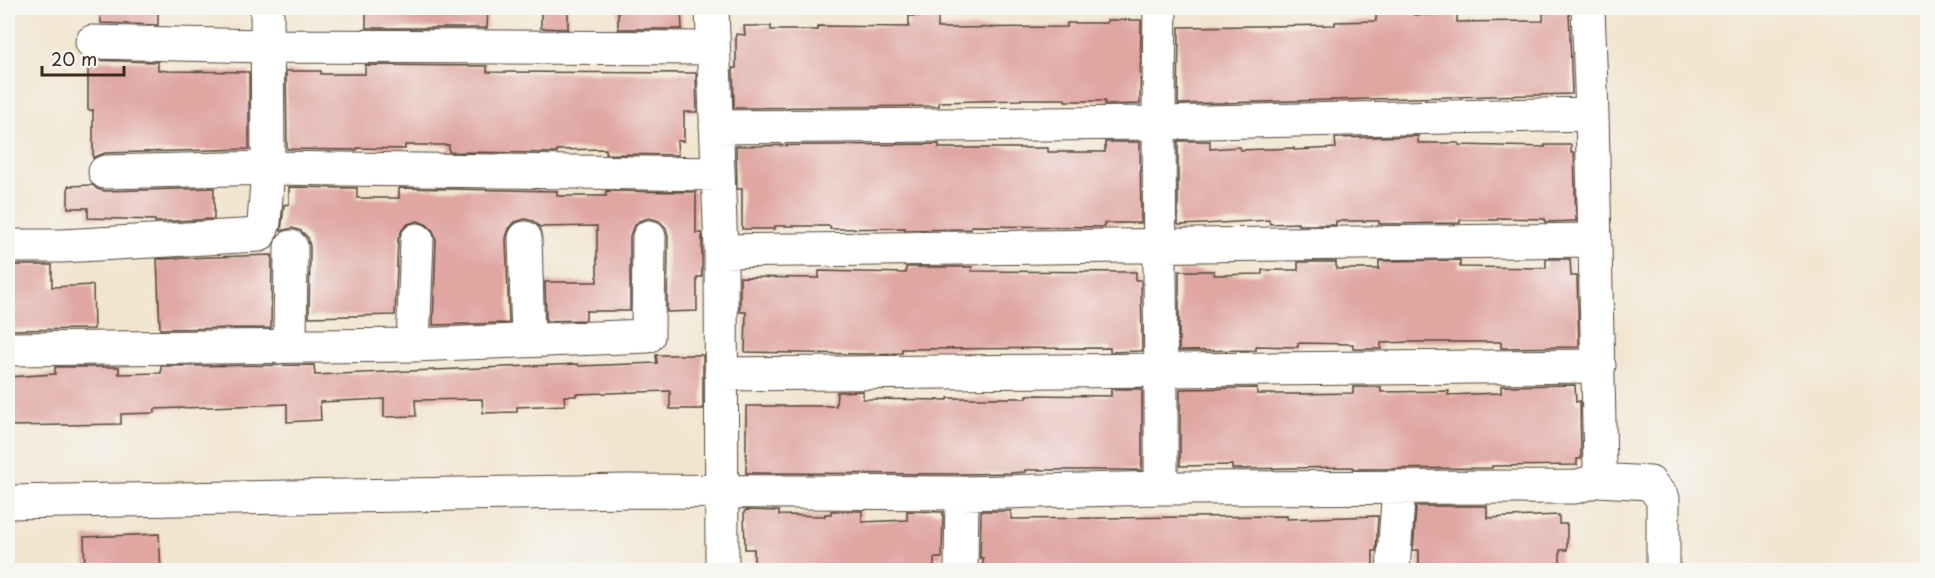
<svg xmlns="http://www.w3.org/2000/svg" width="1935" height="578" viewBox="0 0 1935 578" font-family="'Playpen Sans',sans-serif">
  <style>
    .building { fill: #e0a6a1 }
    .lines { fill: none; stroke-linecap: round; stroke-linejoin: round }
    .minor-casing { stroke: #564639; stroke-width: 35 }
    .minor { stroke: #fff; stroke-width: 33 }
  </style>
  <rect width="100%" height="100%" fill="#f6f6f2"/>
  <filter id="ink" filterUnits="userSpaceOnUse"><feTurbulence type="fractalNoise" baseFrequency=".0167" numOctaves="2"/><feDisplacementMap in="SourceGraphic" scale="12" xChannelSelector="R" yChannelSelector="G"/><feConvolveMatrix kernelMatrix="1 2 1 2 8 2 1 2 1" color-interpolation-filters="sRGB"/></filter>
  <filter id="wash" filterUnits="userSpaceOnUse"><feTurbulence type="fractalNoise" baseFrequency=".008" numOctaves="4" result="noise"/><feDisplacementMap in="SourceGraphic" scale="24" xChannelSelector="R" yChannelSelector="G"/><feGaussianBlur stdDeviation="1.35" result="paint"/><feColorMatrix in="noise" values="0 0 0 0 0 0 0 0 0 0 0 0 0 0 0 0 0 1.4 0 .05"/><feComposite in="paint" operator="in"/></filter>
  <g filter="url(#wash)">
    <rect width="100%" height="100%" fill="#f2e5cf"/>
    <g id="blocks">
      <!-- building -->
      <path class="building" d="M100,8H158V25L101,23Z
        M366,8H488L487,28H366Z
        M541,8H568V29L541,28Z
        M618,8H681L682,29H618Z
        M1414,12V15L1457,14V22L1543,21V13L1569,12L1572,94L1178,104L1179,27L1335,25V22L1376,21V13Z
        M909,16H938V28L1067,27V23H1107V20H1141L1140,104L1105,105V101H1065V99H1021V100L939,102V106L734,108L733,68H736V34L745,35L744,26H771V30H818V26L909,27Z
        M88,60L158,62V70L169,71L249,72V149L105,153L93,158V110H88Z
        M365,65L487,66V72L696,73L697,112H684V141H677L678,155L606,154V149L557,150V153L449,152V145H405V149L357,148V150L287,149L286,71H321V74H365Z
        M1418,136V143H1459V145L1545,147V145H1571V153H1574L1576,221L1545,222V219L1498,218V220H1460V223L1379,224V221H1336V225H1298V223L1270,224L1269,220L1203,224L1179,225L1178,224V141H1210V149L1240,147L1241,150L1294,148V150L1336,148L1335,138Z
        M1105,142H1140L1141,223H1104V227L971,226V229L905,230V228L830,229V226H775V229H742V189H737L736,146L939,144V148H1048V152H1105Z
        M93,185L97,189L105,191L214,188V219L155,222V220L88,218V208H68V186Z
        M289,187L357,188V198H399V188L557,191V196H606V191L696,192V233H702V277H697V311L667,312L668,237L666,228L659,221L649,218L639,221L633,228L630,236V311H586V320L546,321L545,282H597V226L540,227L533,221L525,219L515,222L509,229L506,238L509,323L433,325L436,240L433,231L427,225L418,221L408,224L402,230L398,239L395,315L309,317L310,247L308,238L301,231L292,228L281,231L284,205L289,204Z
        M272,255L271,328L160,329L157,259Z
        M1546,259H1570L1571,276H1577L1579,347L1501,348V342H1415L1381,343V349H1353V344L1298,343V347L1256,346V350L1179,351V271H1214V275L1262,274V270H1298V262H1336V269H1379V261L1460,260V267L1546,268Z
        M13,265H52V287L93,285L94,329L8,330V303H15Z
        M906,267H972V271L1136,272V280H1141L1142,351L1110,352V348L902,349V353L863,354L745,352L746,312H740V277L819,278V271L906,273Z
        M656,355H703V409H670V391L576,394V396H564L565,405L517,407V412L483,413L482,399L415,400L416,416L384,417V399L320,402L321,420L287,422V404L155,409V413L121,414V424L8,426V377L55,374V367H119V374L161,373V366L314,365L315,375L578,364L579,366L657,363Z
        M1575,385L1576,402L1580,401L1581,459H1577V465L1492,466V468L1353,469V467L1232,469V465L1180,466V389L1257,388V394H1297L1353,393V387H1381V392L1449,391L1448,395L1501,393V386Z
        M1111,389H1142V470H1025V472L1010,473L962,474L746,473V406H836L837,392L863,391V399L948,400V398H1027V395L1111,396Z
        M1416,506H1487V518L1559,515V524H1567V550H1560V570H1419V550H1413Z
        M746,510L779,511V515L825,516V514H831V511H862V522L907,520V511L943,512L942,558H934V570H754V549H745L744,512Z
        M981,511H1011V519L1287,516V519L1378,516L1376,551H1373V570H983V558H980Z
        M159,534L161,570H85L84,537Z"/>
    </g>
  </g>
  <g filter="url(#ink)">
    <use href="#blocks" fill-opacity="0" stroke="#564639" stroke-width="1.5"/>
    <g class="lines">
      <!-- minor casing -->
      <g class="minor-casing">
        <path id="minor" d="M712,8L721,251L722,570
          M1160,8C1157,168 1162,328 1161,488
          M92,42L267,46L713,48
          M716,127L1158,123L1592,114
          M105,172L268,168L718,174
          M525,238L528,340
          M8,246H62L259,235L264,223L268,168L267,8
          M721,251L1595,240
          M413,345L417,240
          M290,346L291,247
          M8,349L413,345L648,336L649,237
          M721,374L1599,366
          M1598,480L1650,483L1663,499V570
          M8,502L626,491L962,493L1161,488L1575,487L1598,480L1600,466L1592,114L1588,8
          M961,570L962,493
          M1393,570L1399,487"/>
      </g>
      <!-- minor -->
      <use href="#minor" class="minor"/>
    </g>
  </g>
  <!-- margin -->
  <rect width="1935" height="578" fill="none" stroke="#f6f6f2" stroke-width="30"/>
  <!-- scale -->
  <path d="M42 66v9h82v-9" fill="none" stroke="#3b2a1e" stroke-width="3"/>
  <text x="51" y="66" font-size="18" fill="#3b2a1e" stroke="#f6f6f2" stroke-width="4.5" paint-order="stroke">20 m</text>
</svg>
